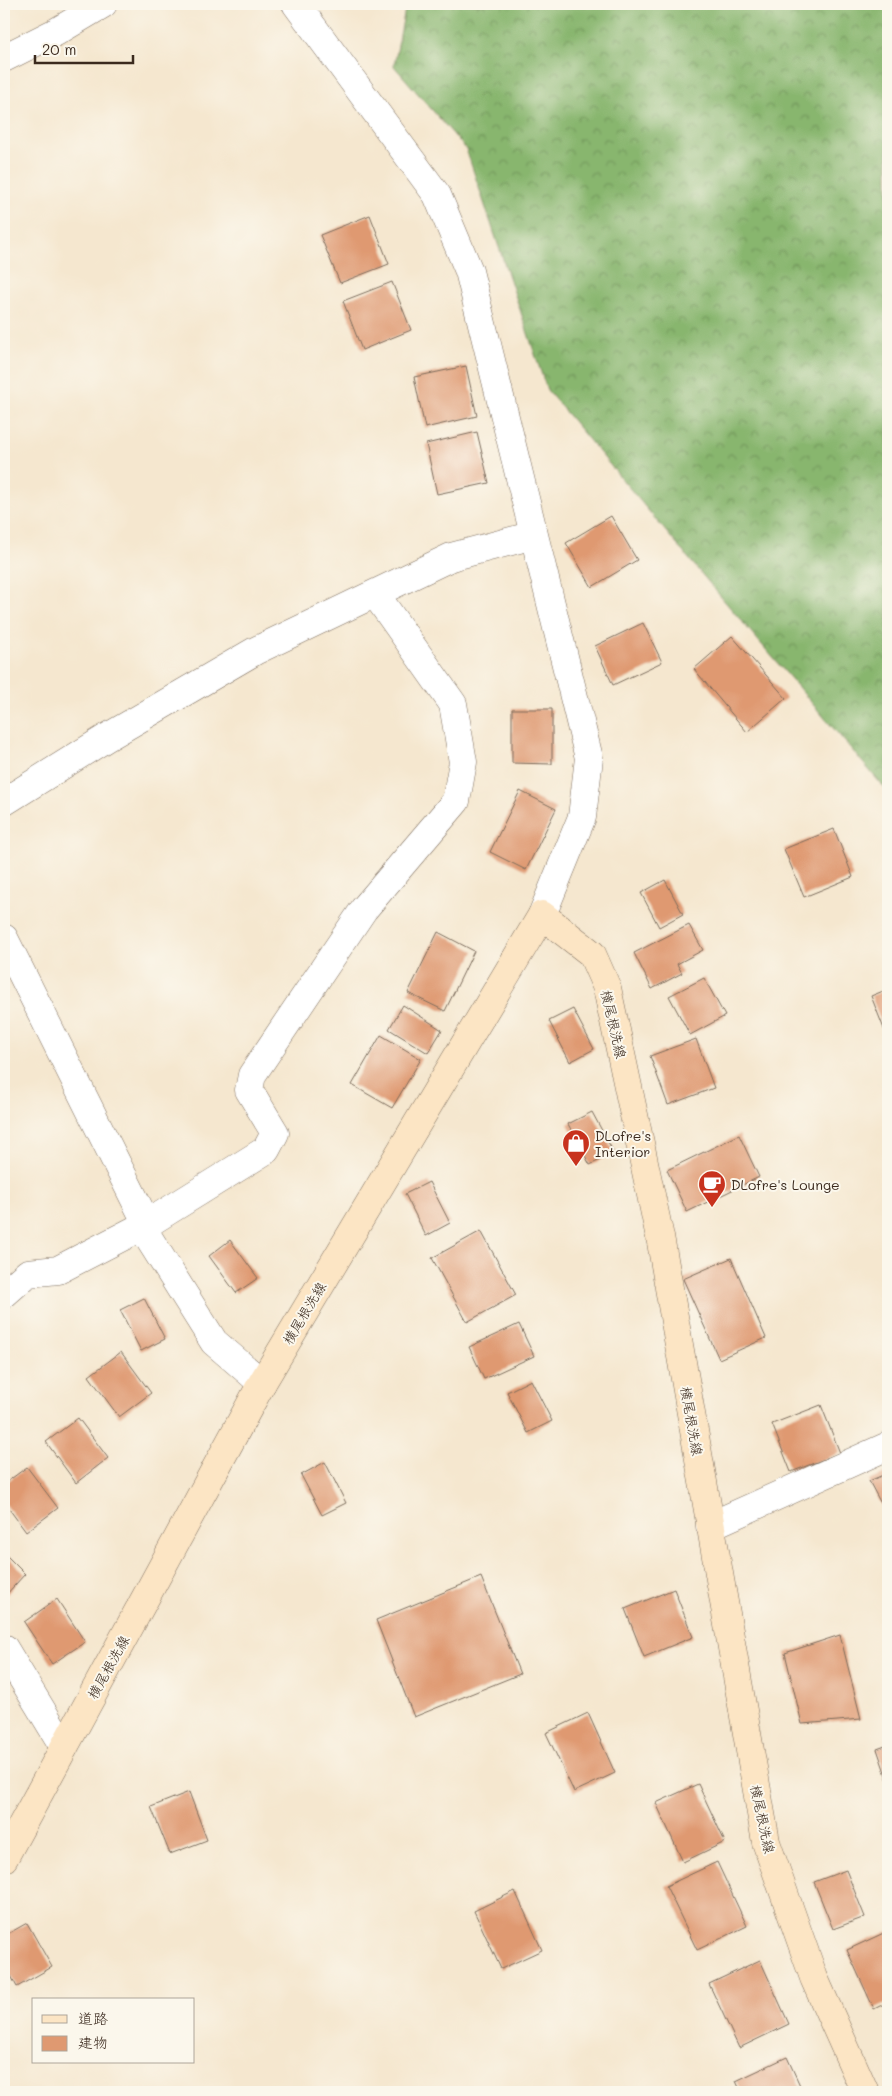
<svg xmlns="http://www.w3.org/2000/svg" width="892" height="2096" viewBox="0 0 892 2096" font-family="Mali,'Klee One',sans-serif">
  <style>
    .forest { fill: url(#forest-crowns); stroke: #627046 }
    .building { fill: #df9971 }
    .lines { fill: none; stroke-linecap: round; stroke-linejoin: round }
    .minor-casing { stroke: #7c6c5c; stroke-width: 29 }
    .tertiary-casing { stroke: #7c6c5c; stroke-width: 29 }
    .secondary-casing { stroke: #7c6c5c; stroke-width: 29 }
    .minor { stroke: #fff; stroke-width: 28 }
    .tertiary { stroke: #fff; stroke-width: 28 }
    .secondary { stroke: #fce5c4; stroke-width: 28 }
    .labels { text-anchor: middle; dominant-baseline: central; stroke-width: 4; stroke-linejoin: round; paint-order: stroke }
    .street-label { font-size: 14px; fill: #3b2a1e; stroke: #fbf7ec }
    .poi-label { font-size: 14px; fill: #3b2a1e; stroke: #fbf7ec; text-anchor: start }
  </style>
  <defs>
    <pattern id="forest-crowns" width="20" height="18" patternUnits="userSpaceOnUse" patternTransform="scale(1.25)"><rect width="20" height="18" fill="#88b66e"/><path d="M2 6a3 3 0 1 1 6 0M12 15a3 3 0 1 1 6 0" fill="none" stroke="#70945a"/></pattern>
  </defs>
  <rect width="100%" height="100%" fill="#fbf7ec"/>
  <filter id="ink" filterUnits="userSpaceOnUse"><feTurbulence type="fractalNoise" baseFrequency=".02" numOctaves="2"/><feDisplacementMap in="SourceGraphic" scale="10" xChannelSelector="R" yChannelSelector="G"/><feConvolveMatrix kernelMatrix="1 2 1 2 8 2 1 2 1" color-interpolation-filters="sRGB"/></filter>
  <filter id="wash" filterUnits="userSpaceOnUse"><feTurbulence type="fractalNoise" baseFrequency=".0096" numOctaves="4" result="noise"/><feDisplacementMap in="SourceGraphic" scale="20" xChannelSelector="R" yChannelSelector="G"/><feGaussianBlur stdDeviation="1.12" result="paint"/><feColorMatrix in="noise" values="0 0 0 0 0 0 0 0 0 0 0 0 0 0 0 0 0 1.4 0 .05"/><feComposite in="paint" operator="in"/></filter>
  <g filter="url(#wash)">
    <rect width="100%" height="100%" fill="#f5e7cf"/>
    <!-- forest -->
    <path class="forest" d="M406,4H888V792L721,597L547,390L466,149L394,66Z"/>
    <g id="blocks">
      <!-- building -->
      <path class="building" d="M370,215L389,264L340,283L320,235Z
        M392,282L411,330L362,350L343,301Z
        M466,366L477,416L425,428L414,377Z
        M477,432L489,483L437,494L426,444Z
        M611,516L637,560L592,587L566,543Z
        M643,623L662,662L613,685L595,646Z
        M732,636L786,698L747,732L694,669Z
        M512,709H552V764L512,763Z
        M520,791L556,809L526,870L490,852Z
        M834,829L853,877L804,897L784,849Z
        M665,880L683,914L659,927L641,893Z
        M689,925L703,950L677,964L682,973L652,989L634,953Z
        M438,932L474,951L445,1011L408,993Z
        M704,978L725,1016L690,1035L669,996Z
        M888,989V1039L871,996Z
        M403,1005L442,1030L428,1053L389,1029Z
        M573,1009L594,1049L570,1062L549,1021Z
        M381,1035L421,1059L392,1108L352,1085Z
        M696,1039L714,1088L668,1105L650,1056Z
        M592,1112L614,1153L590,1165L568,1124Z
        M739,1135L759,1177L687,1212L667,1170Z
        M429,1182L450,1223L426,1236L405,1194Z
        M481,1231L516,1295L467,1322L432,1258Z
        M230,1240L258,1278L236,1293L209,1256Z
        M731,1258L766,1338L719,1359L683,1279Z
        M144,1298L165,1339L141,1351L120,1310Z
        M519,1324L534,1356L484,1379L469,1347Z
        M121,1352L151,1393L119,1417L89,1376Z
        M531,1380L552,1421L528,1433L507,1392Z
        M821,1405L840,1453L791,1472L772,1424Z
        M78,1418L108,1458L76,1483L46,1442Z
        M325,1462L346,1503L322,1515L301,1475Z
        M27,1467L58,1508L26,1532L4,1502V1484Z
        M888,1473V1512L886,1513L869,1481Z
        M4,1553L25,1574L4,1597Z
        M481,1577L520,1674L414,1717L376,1620Z
        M674,1589L693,1637L644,1657L625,1609Z
        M57,1599L85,1642L52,1664L24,1622Z
        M840,1635L861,1719L802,1724L785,1653Z
        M588,1713L615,1773L574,1792L546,1733Z
        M888,1745V1781L877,1749Z
        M698,1784L725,1842L683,1862L656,1803Z
        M189,1792L207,1840L170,1854L151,1807Z
        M717,1862L747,1926L697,1950L666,1886Z
        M846,1870L865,1917L833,1929L814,1882Z
        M515,1891L542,1950L501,1969L474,1911Z
        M27,1923L52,1967L17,1987L4,1963V1936Z
        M888,1931V2002L874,2009L847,1950Z
        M760,1960L789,2024L739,2048L709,1984Z
        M787,2057L803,2092H741L736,2081Z"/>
    </g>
  </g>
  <g filter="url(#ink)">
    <use href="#blocks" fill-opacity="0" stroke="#7c6c5c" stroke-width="1"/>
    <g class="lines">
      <!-- minor casing -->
      <g class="minor-casing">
        <path id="minor" d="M296,4L437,195L469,271L589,758L582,817L542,915
          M4,802L106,738L255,651L451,557L534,535
          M4,938L147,1224L148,1237L214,1342L262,1383
          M4,1294L28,1273L58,1270L147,1224L266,1150L275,1133L249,1090L252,1075L364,909L456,801L463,762L453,704L376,595
          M710,1526L888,1446
          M4,1648L64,1747"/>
      </g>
      <!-- tertiary casing -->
      <g class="tertiary-casing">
        <path id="tertiary" d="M4,58L56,32L103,4"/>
      </g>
      <!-- secondary casing -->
      <g class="secondary-casing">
        <path id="secondary" d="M4,1858L262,1383L542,915L592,954L607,988L661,1242L766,1842L814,1978L865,2092"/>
      </g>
      <!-- minor -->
      <use href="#minor" class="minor"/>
      <!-- tertiary -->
      <use href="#tertiary" class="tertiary"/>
      <!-- secondary -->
      <use href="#secondary" class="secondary"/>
    </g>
  </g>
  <!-- icons -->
  <defs>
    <g id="shop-pin" transform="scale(1.4375)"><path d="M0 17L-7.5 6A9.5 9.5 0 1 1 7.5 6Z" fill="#c8321e" stroke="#fbf7ec"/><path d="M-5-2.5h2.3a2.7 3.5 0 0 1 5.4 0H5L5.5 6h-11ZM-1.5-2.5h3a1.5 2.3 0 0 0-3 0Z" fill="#fff"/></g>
    <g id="cafe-pin" transform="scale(1.4375)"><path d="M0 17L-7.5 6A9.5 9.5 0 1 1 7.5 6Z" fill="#c8321e" stroke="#fbf7ec"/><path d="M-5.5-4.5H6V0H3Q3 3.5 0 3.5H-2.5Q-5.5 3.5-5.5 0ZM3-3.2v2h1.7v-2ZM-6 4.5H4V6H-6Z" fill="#fff"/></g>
  </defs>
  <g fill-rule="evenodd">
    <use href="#shop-pin" x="576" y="1143"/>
    <use href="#cafe-pin" x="712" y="1184"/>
  </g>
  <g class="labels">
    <!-- street labels -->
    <g class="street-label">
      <text transform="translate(614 1024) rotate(77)">横尾根洗線</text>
      <text transform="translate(304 1313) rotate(-59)">横尾根洗線</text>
      <text transform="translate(692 1421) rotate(80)">横尾根洗線</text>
      <text transform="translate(108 1667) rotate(-61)">横尾根洗線</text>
      <text transform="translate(763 1819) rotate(78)">横尾根洗線</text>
    </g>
    <!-- poi labels -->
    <g class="poi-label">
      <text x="595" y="1135">DLofre's<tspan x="595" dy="16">Interior</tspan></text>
      <text x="731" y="1184">DLofre's Lounge</text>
    </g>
  </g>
  <!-- margin -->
  <rect width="892" height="2096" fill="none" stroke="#fbf7ec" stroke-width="20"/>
  <!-- legend -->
  <rect x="32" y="1998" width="162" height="65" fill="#fbf7ec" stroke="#aea59a"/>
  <rect x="42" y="2015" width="25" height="8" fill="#fce5c4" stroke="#aea59a"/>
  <text x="78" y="2024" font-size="15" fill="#3b2a1e">道路</text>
  <rect x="42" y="2036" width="25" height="15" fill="#df9971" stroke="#aea59a"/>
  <text x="78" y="2048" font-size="15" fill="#3b2a1e">建物</text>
  <!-- scale -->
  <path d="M35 55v8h98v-8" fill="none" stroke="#3b2a1e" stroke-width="2.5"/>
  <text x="42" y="55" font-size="15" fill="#3b2a1e" stroke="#fbf7ec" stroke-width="4" paint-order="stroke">20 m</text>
</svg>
